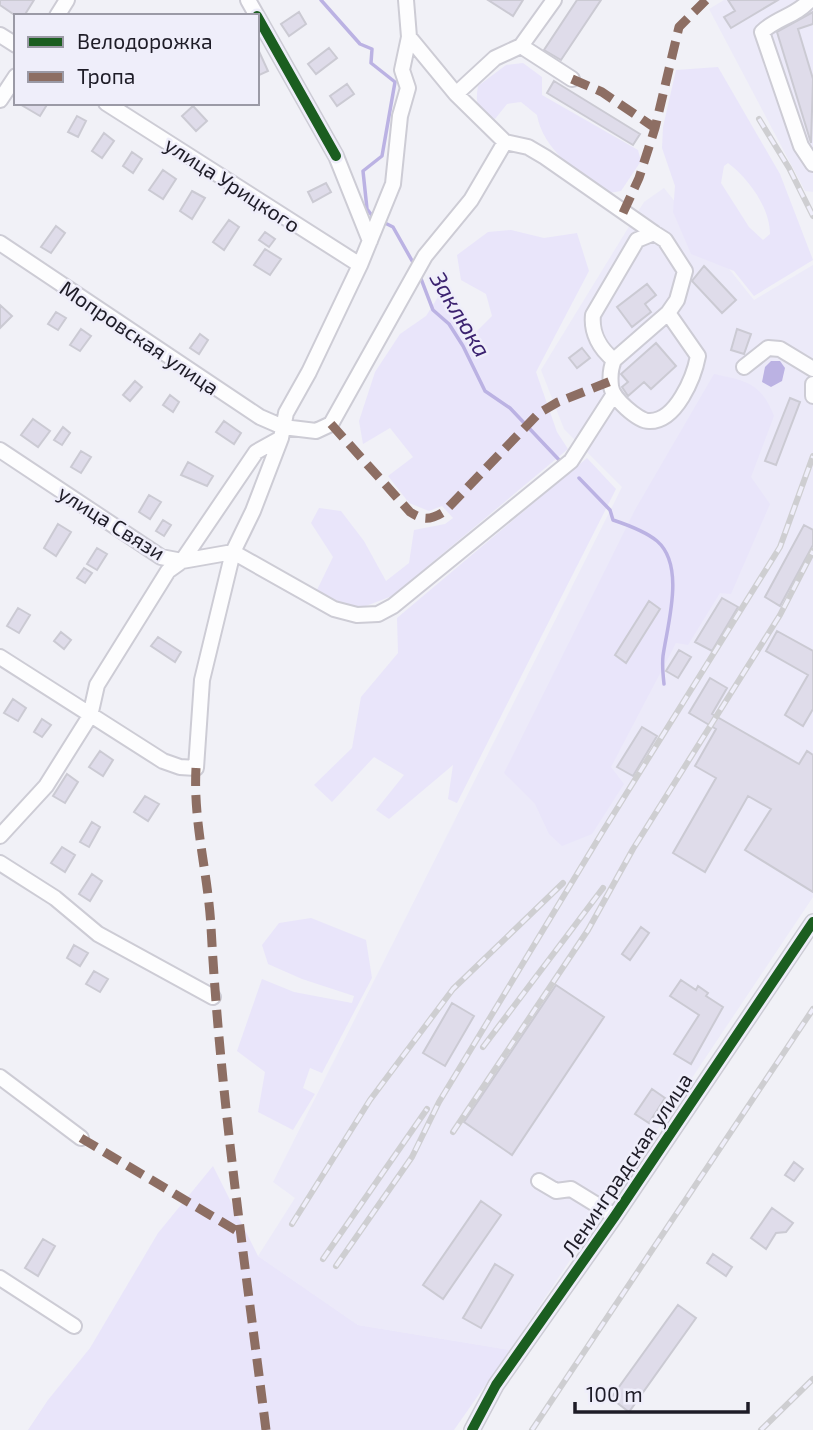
<svg xmlns="http://www.w3.org/2000/svg" width="813" height="1430" viewBox="0 0 813 1430" font-family="'Exo 2',sans-serif">
  <style>
    .built { fill: #eceaf9 }
    .green { fill: #e9e5fa; fill-rule: evenodd }
    .water { fill: #bbb2e3 }
    .lines { fill: none; stroke-linecap: round; stroke-linejoin: round }
    .stream { stroke: #bbb2e3; stroke-width: 3.5 }
    .building { fill: #dfdcea; stroke: #cbcad3; stroke-width: 2 }
    .minor-casing { stroke: #cdccd5; stroke-width: 18 }
    .minor { stroke: #fdfdfe; stroke-width: 14 }
    .rail-casing { stroke: #ceced1; stroke-width: 6 }
    .rail { stroke: #efeefa; stroke-width: 3.5; stroke-dasharray: 10; stroke-linecap: butt }
    .quiet { stroke: #8d6e63; stroke-width: 9; stroke-dasharray: 18 9; stroke-linecap: butt }
    .cycleway-casing { stroke: #efeefa; stroke-width: 15 }
    .cycleway { stroke: #1b5e20; stroke-width: 10 }
    .labels { text-anchor: middle; dominant-baseline: central; stroke-width: 5; stroke-linejoin: round; paint-order: stroke }
    .street-label { font-size: 21px; fill: #1e1c27; stroke: #efeefa }
    .water-label { font-size: 23px; font-style: italic; fill: #3c2370; stroke: #efeefa }
  </style>
  <rect width="100%" height="100%" fill="#f1f1f7"/>
  <!-- built -->
  <path class="built" d="M724,0H813V192L805,191L709,9Z
    M664,188L754,300L813,265V897L510,1350L358,1325L258,1256L295,1198L273,1182L622,487L564,429L541,370L644,202Z"/>
  <!-- green -->
  <path class="green" d="M523,63L542,77V95L638,150L641,161L621,191L603,194C578,172 543,150 537,115L521,102L507,104L495,119C477,115 475,102 478,86L506,65Z
    M718,67L780,174L813,260L754,296L734,271L691,254L673,212L675,186L662,148L663,127L676,70ZM728,163C749,179 770,208 770,234L763,240L749,227L721,183L724,166Z
    M511,230L544,238L577,233L589,271L536,372L557,432L568,449L392,596L358,609L316,592L333,557L311,523L319,508L341,511L364,541L386,581L409,563L414,530L445,524L453,518L442,506L429,511L409,503L388,476L413,457L390,428L363,444L359,421L375,372L400,334L426,316L438,297L474,334L492,316L486,294L461,280L457,255L488,232Z
    M714,374C747,381 761,383 774,416L751,477L770,504L731,594L720,593L688,645L676,643L611,767L624,784L592,834L562,846L549,834L535,804L504,773L636,508Z
    M587,458L616,489L457,803L448,799L453,765L389,819L376,810L404,775L374,757L332,802L314,785L352,748L361,697L398,653L397,618Z
    M311,918L366,940L372,978L322,1073L310,1068L303,1088L315,1094L293,1130L258,1112L265,1072L237,1051L262,979L294,992L352,1003L354,996L302,979L268,964L262,945L279,923Z
    M213,1166L258,1256L358,1325L510,1350L454,1430H28L48,1400L90,1348L158,1233Z"/>
  <!-- water -->
  <path class="water" d="M771,361H780L785,368L782,381L771,387L762,382L765,367Z"/>
  <g class="lines">
    <!-- stream -->
    <path class="stream" d="M321,0L360,44L372,49L371,63L395,82L382,156L363,171L367,209L374,218
      M381,221L393,227L415,266
      M420,276L433,310L449,324L463,346L485,391L510,408L562,463
      M579,478L610,510L613,520C628,525 645,531 657,541C686,566 667,626 663,656C662,665 663,675 664,684"/>
  </g>
  <!-- building -->
  <path class="building" d="M0,0H34L24,16H16L0,5Z
    M488,0H523L513,16Z
    M577,0H601L561,60L544,50Z
    M728,0H778L731,28L724,17L735,11Z
    M299,12L306,24L289,36L281,24Z
    M813,12V24L798,29L813,79L811,143L777,32Z
    M257,47L268,71L257,76Z
    M329,48L337,58L316,74L308,64Z
    M554,81L640,134L633,145L547,93Z
    M347,84L354,94L337,106L330,96Z
    M18,103H48L40,116Z
    M193,106L207,121L196,131L182,116Z
    M77,116L86,121L78,137L68,132Z
    M104,133L114,141L102,158L92,151Z
    M132,152L142,159L133,173L123,166Z
    M163,170L176,179L163,199L149,190Z
    M326,183L331,192L313,202L308,192Z
    M192,191L205,198L192,219L180,211Z
    M229,220L239,227L224,250L213,242Z
    M56,226L65,233L51,253L41,247Z
    M265,232L275,239L269,247L259,240Z
    M265,249L281,259L270,275L254,265Z
    M704,266L736,300L722,313L692,281Z
    M647,284L656,295L645,304L651,312L632,327L617,307Z
    M0,305L12,316L0,328Z
    M56,312L66,318L58,330L48,324Z
    M81,329L91,336L80,351L70,345Z
    M737,329L751,334L744,354L731,350Z
    M200,334L208,340L199,354L190,348Z
    M656,343L676,366L651,389L644,382L628,396L622,387L628,382L621,374Z
    M582,348L590,358L577,368L569,358Z
    M135,381L142,387L130,401L123,395Z
    M170,395L179,402L173,412L163,405Z
    M790,398L800,402L776,465L765,461Z
    M33,419L50,431L38,447L21,435Z
    M224,421L241,433L234,444L216,432Z
    M63,427L70,433L62,445L54,440Z
    M81,451L91,457L81,473L71,467Z
    M188,462L213,476L207,486L181,475Z
    M149,495L161,502L150,519L139,512Z
    M163,520L171,525L164,536L156,531Z
    M58,524L71,532L56,556L44,548Z
    M804,525L813,530V545L780,606L765,597Z
    M97,548L107,554L97,570L87,564Z
    M84,568L92,573L85,583L77,578Z
    M722,598L738,607L712,651L695,642Z
    M649,601L660,609L626,663L615,655Z
    M18,608L30,615L19,633L7,626Z
    M777,631L813,651V709L803,726L785,715L808,675L766,651Z
    M61,632L71,640L64,649L54,641Z
    M158,637L181,652L175,662L151,646Z
    M679,650L691,657L678,678L666,671Z
    M710,678L727,688L712,714L799,764L807,751L813,755V892L745,850L771,809L748,796L705,872L673,853L716,778L695,766L716,729L689,713Z
    M13,699L26,708L18,721L4,713Z
    M42,719L51,725L42,737L34,732Z
    M642,727L657,736L633,776L617,767Z
    M100,751L113,760L103,776L89,767Z
    M67,774L78,782L65,803L53,796Z
    M145,796L159,804L148,821L134,812Z
    M92,822L100,827L89,847L80,842Z
    M62,847L75,855L65,872L51,863Z
    M92,874L102,881L90,901L79,894Z
    M641,927L649,933L630,960L622,954Z
    M74,945L88,953L80,966L67,958Z
    M94,971L108,979L100,992L86,984Z
    M681,980L696,990L698,986L708,993L706,996L723,1007L691,1064L674,1054L699,1015L670,996Z
    M556,985L604,1017L512,1155L464,1122Z
    M452,1003L474,1016L445,1066L423,1053Z
    M652,1089L665,1098L649,1123L635,1114Z
    M794,1162L803,1169L794,1181L785,1175Z
    M481,1201L501,1215L443,1299L423,1285Z
    M772,1208L793,1223L786,1232L776,1233L766,1249L751,1238Z
    M43,1239L55,1246L38,1276L25,1268Z
    M713,1254L732,1267L726,1276L707,1263Z
    M495,1264L513,1275L481,1328L463,1318Z
    M678,1305L696,1318L629,1412L611,1398Z"/>
  <g class="lines">
    <!-- minor casing -->
    <g class="minor-casing">
      <path id="minor" d="M248,0L257,16
        M406,0L409,37L456,94L505,142L528,147L545,157L654,233
        M554,0L521,46L572,79
        M810,0C796,16 776,18 762,32L801,146L813,164
        M57,16L67,0
        M257,16L336,156L370,241
        M0,35L16,45
        M456,94L495,58L521,46
        M0,100L16,76
        M106,103L360,265
        M0,243L260,417L283,427L316,431L331,424L425,256L471,200L505,142
        M668,313L698,356C694,377 676,422 649,421C638,421 612,398 611,386C610,378 611,367 614,360Z
        M614,360C600,349 591,333 593,315L637,240L654,233L665,240L685,271L677,300L668,313
        M744,367L768,348L780,349L813,369
        M813,384V396
        M0,450L161,557L182,561L233,552L334,609L357,615L378,614L393,606L571,461L614,394
        M0,657L163,761L180,767L196,768L202,680L233,552L253,511L281,438L286,413L309,372L360,265L393,184L400,116L408,88L402,70L409,37
        M0,836L46,786L90,716L97,685L168,571L182,561L256,452L281,438
        M0,863L55,898L98,934L213,997
        M0,1077L81,1138
        M539,1181L556,1191L571,1189L615,1216
        M0,1278L74,1326
        M472,1430L496,1385L615,1216L813,922"/>
    </g>
    <!-- minor -->
    <use href="#minor" class="minor"/>
    <!-- rail casing -->
    <g class="rail-casing">
      <path id="rail" d="M759,119L789,168L813,216
        M483,1047L603,888
        M453,1132L588,930L633,849L780,615L813,551
        M292,1224L370,1100L453,989L563,883
        M323,1259L427,1109
        M336,1266L412,1157L439,1102L603,831L780,547L813,456
        M532,1430L813,1009
        M761,1430L813,1379"/>
    </g>
    <!-- rail -->
    <use href="#rail" class="rail"/>
    <!-- quiet -->
    <path class="quiet" d="M572,79L602,92L655,128
      M623,213L639,178L655,128L679,27L706,0
      M331,424L410,512C424,521 431,520 445,511L539,413L558,402L611,381
      M196,768C193,823 208,873 211,927C220,1095 245,1263 266,1430
      M81,1138L242,1234"/>
    <!-- cycleway casing -->
    <g class="cycleway-casing">
      <path id="cycleway" d="M257,16L336,156
        M472,1430L496,1385L615,1216L813,922"/>
    </g>
    <!-- cycleway -->
    <use href="#cycleway" class="cycleway"/>
  </g>
  <g class="labels">
    <!-- street labels -->
    <g class="street-label">
      <text transform="translate(233 184) rotate(33)">улица Урицкого</text>
      <text transform="translate(140 337) rotate(34)">Мопровская улица</text>
      <text transform="translate(112 522) rotate(32)">улица Связи</text>
      <text transform="translate(626 1164) rotate(-56)">Ленинградская улица</text>
    </g>
    <!-- water labels -->
    <g class="water-label">
      <text transform="translate(461 314) rotate(59)">Заклюка</text>
    </g>
  </g>
  <!-- legend -->
  <rect x="14" y="14" width="245" height="91" fill="#efeefa" stroke="#9b9aa6" stroke-width="2"/>
  <rect x="28" y="37" width="35" height="10" fill="#1b5e20" stroke="#9b9aa6" stroke-width="2"/>
  <text x="77" y="49" font-size="21" fill="#1e1c27">Велодорожка</text>
  <rect x="28" y="72" width="35" height="10" fill="#8d6e63" stroke="#9b9aa6" stroke-width="2"/>
  <text x="77" y="84" font-size="21" fill="#1e1c27">Тропа</text>
  <!-- scale -->
  <path d="M575 1402v10h173v-10" fill="none" stroke="#1e1c27" stroke-width="3.5"/>
  <text x="586" y="1402" font-size="21" fill="#1e1c27" stroke="#efeefa" stroke-width="5" paint-order="stroke">100 m</text>
</svg>
